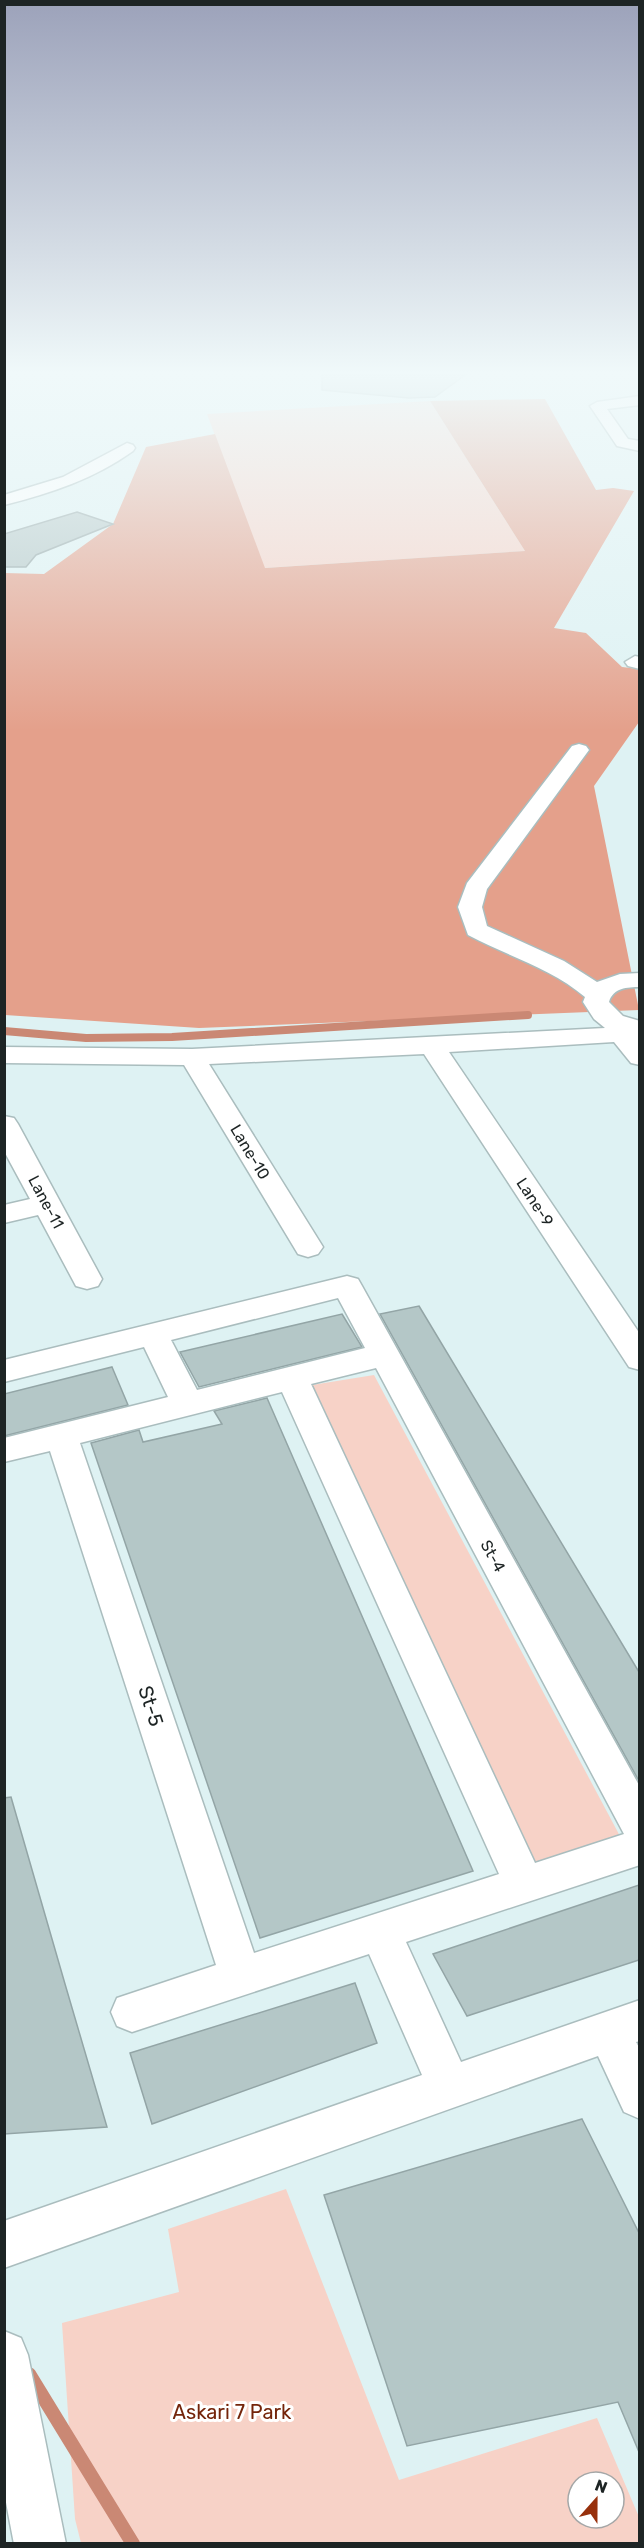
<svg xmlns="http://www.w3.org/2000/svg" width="644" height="2548" viewBox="0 0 644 2548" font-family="Rubik,sans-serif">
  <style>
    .green { fill: #f7d2c7; fill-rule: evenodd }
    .forest { fill: #e4a08b }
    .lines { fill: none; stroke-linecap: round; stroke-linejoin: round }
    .stream-far1 { stroke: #ca8874; stroke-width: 8 }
    .stream { stroke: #ca8874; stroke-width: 14 }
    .building { fill: #b4c7c7; stroke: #93a5a6; stroke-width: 1.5 }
    .minor-casing { stroke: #aabdbe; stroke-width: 3 }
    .minor { fill: #fff; fill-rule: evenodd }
    .labels { text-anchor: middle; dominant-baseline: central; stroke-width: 6; stroke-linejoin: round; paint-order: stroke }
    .street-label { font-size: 16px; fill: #1d2424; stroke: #fff }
    .near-street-label { font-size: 20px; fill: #1d2424; stroke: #fff }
    .near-park-label { font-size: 20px; fill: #74250b; stroke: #fff }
  </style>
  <rect width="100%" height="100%" fill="#def2f3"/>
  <!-- green -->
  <path class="green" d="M430,401L525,551L264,568L207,414Z
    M374,1375L621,1838L528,1866L312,1385Z
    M286,2189L399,2480L597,2418L639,2517V2543H81L75,2519L62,2323L179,2292L168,2229ZM578,2482H614V2518H578Z"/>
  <!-- forest -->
  <path class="forest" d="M545,399L596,490L613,488L634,491L554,628L586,633L622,667L639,669V722L594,786L639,1010L199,1028L5,1015L4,573L44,574L113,524L146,447L215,434L265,568L525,551L430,401Z"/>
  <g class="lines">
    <!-- stream-far1 -->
    <path class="stream-far1" d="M4,1031L86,1038L172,1037L528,1015"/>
    <!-- stream -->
    <path class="stream" d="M29,2374L133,2544"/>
  </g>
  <!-- building -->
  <path class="building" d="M322,375H465L435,397L409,398L322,390Z
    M77,512L113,524L36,555L26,567H4V534Z
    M419,1306L639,1672V1781L380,1314Z
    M342,1314L362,1347L199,1387L180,1352Z
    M112,1367L128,1405L4,1436V1394Z
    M267,1398L473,1871L260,1938L91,1443L139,1430L143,1442L222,1424L214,1411Z
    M11,1797L65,1984L107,2127L4,2134V1798Z
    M639,1885V1960L467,2016L433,1954Z
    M355,1983L377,2043L152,2124L130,2053Z
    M582,2119L639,2233V2452L618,2402L407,2446L324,2195Z"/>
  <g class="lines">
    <!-- minor casing -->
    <g class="minor-casing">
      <path id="minor" d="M640,396V405L607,409L628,439L640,441V451L617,446L590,406L597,402Z
        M127,443L133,445L135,448L133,451C94,479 51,493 4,505V495L63,477Z
        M635,656L640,657V669L628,666L625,662Z
        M579,744L586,746L589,750L487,889L482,907L487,926L564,961L597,982L620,974L640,973V987C627,987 613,988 609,1002L623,1016L640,1021V1065L631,1063L614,1042L449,1052L640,1334V1370L629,1367L424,1054L209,1064L323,1247L318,1254L308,1257L298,1254L184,1065L4,1063V1047L192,1049L605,1028L594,1019L583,1002L585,997C551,968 507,956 468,935L458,907L467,883L572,746Z
        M4,1116L14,1118L18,1124L102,1279L98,1286L87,1289L76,1286L38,1215L4,1223V1205L30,1199L4,1151Z
        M347,1276L358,1279L362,1286L640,1787V1865L406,1942L461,2062L640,2000V2041L636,2042L640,2049V2119L624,2112L598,2056L4,2268V2221L422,2075L369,1954L132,2032L117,2026L111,2012L117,1998L216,1965L50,1451L4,1462V1438L168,1397L144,1347L4,1382V1360ZM338,1298L365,1348L197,1390L171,1340ZM376,1368L624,1834L535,1863L311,1384ZM282,1392L499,1874L254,1953L80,1443Z
        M4,2331L21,2338L28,2355L66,2544H14L4,2492Z"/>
    </g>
    <!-- minor -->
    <use href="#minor" class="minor"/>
  </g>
  <!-- sky -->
  <linearGradient id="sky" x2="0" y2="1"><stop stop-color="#9ca2ba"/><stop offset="0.51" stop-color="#f0f9fa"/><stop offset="1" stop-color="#f0f9fa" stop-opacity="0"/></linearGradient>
  <rect width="644" height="731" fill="url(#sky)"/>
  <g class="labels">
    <!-- street labels -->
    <g class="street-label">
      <text transform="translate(250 1152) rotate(59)">Lane-10</text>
      <text transform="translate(46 1202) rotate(62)">Lane-11</text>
      <text transform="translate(535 1202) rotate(57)">Lane-9</text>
      <text transform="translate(493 1556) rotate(61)">St-4</text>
    </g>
    <!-- near-street labels -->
    <g class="near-street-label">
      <text transform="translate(151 1706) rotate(72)">St-5</text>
    </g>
    <!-- near-park labels -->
    <g class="near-park-label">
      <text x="232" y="2412">Askari 7 Park</text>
    </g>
  </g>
  <!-- border -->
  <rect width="644" height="2548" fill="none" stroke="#1d2424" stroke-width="12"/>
  <!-- north arrow -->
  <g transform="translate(596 2500) rotate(21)"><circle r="28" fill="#ffffff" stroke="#a5a7a7" stroke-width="1.5"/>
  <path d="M0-4.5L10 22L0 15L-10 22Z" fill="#97300c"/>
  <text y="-9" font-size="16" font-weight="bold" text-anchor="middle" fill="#1d2424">N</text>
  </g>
</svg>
